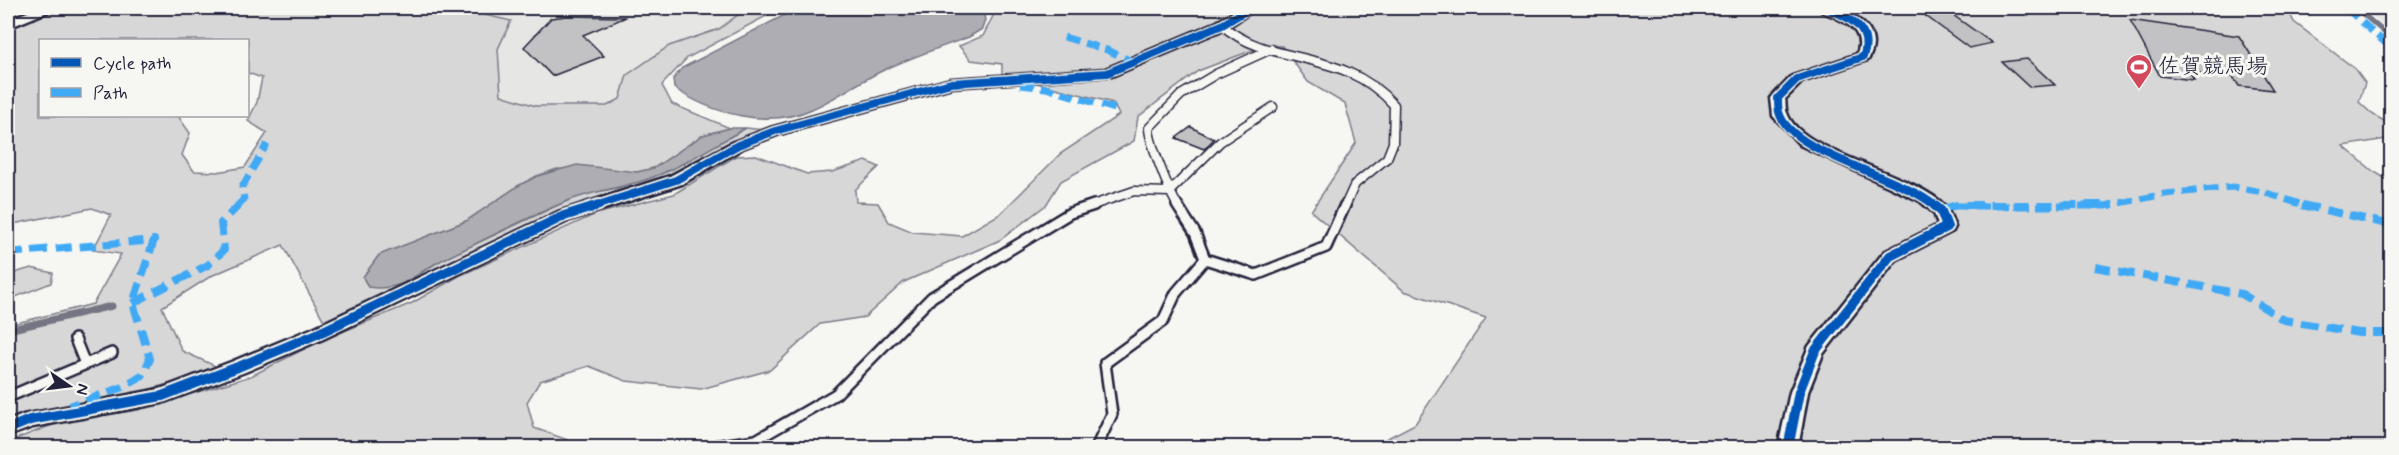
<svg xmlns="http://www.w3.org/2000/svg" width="2399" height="455" viewBox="0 0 2399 455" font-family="Mynerve,'Klee One',sans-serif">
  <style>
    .built { fill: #e6e6e4 }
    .green { fill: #d7d7d7; stroke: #7c7c89; stroke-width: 1.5; fill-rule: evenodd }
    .water { fill: #adadb3; stroke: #757583; stroke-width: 1.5 }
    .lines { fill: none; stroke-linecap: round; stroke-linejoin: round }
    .stream-far1 { stroke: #757583; stroke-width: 5 }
    .stream { stroke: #757583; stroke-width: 7 }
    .building { fill: #c2c2c4; stroke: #22223b; stroke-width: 1.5 }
    .service-far1-casing { stroke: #22223b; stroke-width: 11 }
    .service-casing { stroke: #22223b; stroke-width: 14 }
    .minor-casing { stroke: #22223b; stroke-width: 5 }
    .service-far1 { stroke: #f6f6f2; stroke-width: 8 }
    .service { stroke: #f6f6f2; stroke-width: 9 }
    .minor { fill: #f6f6f2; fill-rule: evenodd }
    .quiet-far1 { stroke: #3fa9f5; stroke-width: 7; stroke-dasharray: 14 7; stroke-linecap: butt }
    .quiet { stroke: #3fa9f5; stroke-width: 8; stroke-dasharray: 16 8; stroke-linecap: butt }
    .cycleway-far1-casing { stroke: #f6f6f2; stroke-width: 11 }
    .cycleway-casing { stroke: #f6f6f2; stroke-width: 14 }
    .cycleway-far1 { stroke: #0057b8; stroke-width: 8 }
    .cycleway { stroke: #0057b8; stroke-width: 10 }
    .labels { text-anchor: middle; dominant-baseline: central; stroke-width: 6; stroke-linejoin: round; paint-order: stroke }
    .poi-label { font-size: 22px; fill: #22223b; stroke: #f6f6f2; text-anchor: start }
  </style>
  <rect width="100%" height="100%" fill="#f6f6f2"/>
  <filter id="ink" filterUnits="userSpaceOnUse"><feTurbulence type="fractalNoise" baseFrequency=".0167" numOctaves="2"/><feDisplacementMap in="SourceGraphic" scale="12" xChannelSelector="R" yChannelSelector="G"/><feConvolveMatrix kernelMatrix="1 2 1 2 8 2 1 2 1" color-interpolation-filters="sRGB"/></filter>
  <g filter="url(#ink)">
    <!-- built -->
    <path class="built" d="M455,8H746L719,29L669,46L627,74L620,99L607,106H536L501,95L498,49L511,21Z
      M2363,8H2391V33Z"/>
    <!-- green -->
    <path class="green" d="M56,8H455L511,21L498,49L501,95L536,106H607L620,99L627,75L669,46L719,29L747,8H781L687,58L662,85L672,104L730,128L703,135L654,168L637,172L557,169L537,176L518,186L466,221L379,255L363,277L368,287L415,277L441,260L569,200L590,193L618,188L669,171L746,128L765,130L670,180L566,214L335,321L323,319L283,245L211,276L162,307L182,351L222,369L143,391L26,414L8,422V325L93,304L121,254L93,250L111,215L92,208L8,225V26L40,16ZM40,40H248V73L262,78L257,102L248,121L267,133L245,167L217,172L194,171L182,155L190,133L178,116H40Z
      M991,8H2304L2289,12L2294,22L2354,68L2365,83L2359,102L2372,114L2391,125V140L2386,139L2343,146L2373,171L2391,182V447H1370L1415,424L1486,318L1404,291L1311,211L1356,143L1345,104L1308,82L1282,46L1266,45L1198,71L1138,117L1134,141L1061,181L1046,205L1000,240L904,282L865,317L820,324L770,370L701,389L626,381L589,366L540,381L527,402L534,428L568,440L572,447L8,448V442L60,422L138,410L251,376L318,342L412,303L459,276L596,214L674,194L736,156L756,155L807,174L832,172L866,161L879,167L855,190L856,202L878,203L889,222L913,232L962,236L1000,214L1060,154L1119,115L1113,103L1002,74V64L971,60L959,46L983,36L995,12Z
      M31,268L53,273L51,283L8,300V275Z"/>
    <!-- water -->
    <path class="water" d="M798,8H982L985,20L982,29L969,37C941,47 912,57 884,70C860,81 837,98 812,109C768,129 712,114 674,88L673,79L682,68Z
      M730,128H746C712,146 681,168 645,180C620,188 594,191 570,200C527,217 487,239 446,258C415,272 404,293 368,287L363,277L379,255L466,221L518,186L537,176L577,165L637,172L654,168L703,135Z"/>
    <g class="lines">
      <!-- stream-far1 -->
      <path class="stream-far1" d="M2356,8L2392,39"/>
      <!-- stream -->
      <path class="stream" d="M8,330L112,306"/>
    </g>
    <!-- building -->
    <path class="building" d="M1915,8H1943L1992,43L1969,48Z
      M567,16L626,17L583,35L604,56L552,76L524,47L551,18Z
      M2130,20L2239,36L2273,90L2239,86L2233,77L2189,72L2194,80L2160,76Z
      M2027,59L2055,85L2029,87L2002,62Z
      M1191,127L1214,139L1204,149L1176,138Z"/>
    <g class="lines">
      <!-- service-far1 casing -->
      <g class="service-far1-casing">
        <path id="service-far1" d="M1222,25C1271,68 1341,46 1394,105L1393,143L1387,158L1355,184L1345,206
          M1090,206L1134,191L1169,192L1220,142L1273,107
          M1178,206C1170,194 1149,141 1149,128L1181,95L1216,74L1271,49"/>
      </g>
      <!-- service casing -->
      <g class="service-casing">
        <path id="service" d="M1205,259L1256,275L1326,247L1345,205
          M75,339L85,364
          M8,397L112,353
          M700,448L756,440L836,394L932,297L1070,213L1094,205
          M1096,448L1112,414L1105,363L1163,321L1176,293L1205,259L1195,233L1177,205"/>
      </g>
      <!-- minor casing -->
      <g class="minor-casing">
        <path id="minor" d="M39,8H57L8,28V19Z
          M1241,8H1257L1227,28L1112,76L952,87L780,134L743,148L682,184L570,220L323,339L245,372L162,403L33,427L8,436V421L23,415L160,389L231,362L311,329L558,212L670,176L733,142L770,128L951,79L1105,69L1217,22Z
          M1820,8C1847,8 1887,27 1868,60L1802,82L1785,99C1786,103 1785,109 1787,113C1801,154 1912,171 1945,206C1950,212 1952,220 1955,227L1953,231L1896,260L1823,354L1808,392L1798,448H1778L1790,392L1809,346L1884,252L1938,225L1934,213L1920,201L1800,145L1773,116L1771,98L1792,76L1857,54C1867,29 1841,19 1821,11Z"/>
      </g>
      <!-- service-far1 -->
      <use href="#service-far1" class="service-far1"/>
      <!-- service -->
      <use href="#service" class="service"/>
      <!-- minor -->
      <use href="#minor" class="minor"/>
      <!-- quiet-far1 -->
      <path class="quiet-far1" d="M2346,8L2392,49
        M1064,37L1107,50L1134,62
        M1020,85L1046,88L1115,109
        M237,206L244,199L242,187L267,144
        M1953,206H2105L2165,194L2233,187L2263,192L2306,206"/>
      <!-- quiet -->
      <path class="quiet" d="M2302,205L2392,225
        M1942,209L1957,205H2112
        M8,253L154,240L133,303L150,359L142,376L126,386L70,406
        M2095,267L2242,294L2284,320L2359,333H2392
        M133,303L208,265L224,250L221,223L239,205"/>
      <!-- cycleway-far1 casing -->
      <g class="cycleway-far1-casing">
        <path id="cycleway-far1" d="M1826,8C1849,17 1874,29 1863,57L1797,79L1778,98C1778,102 1778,108 1779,112C1790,154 1902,176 1935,206
          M595,206L676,180L738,145L775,131L951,83L1107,73L1222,25L1250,8"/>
      </g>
      <!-- cycleway casing -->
      <g class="cycleway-casing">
        <path id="cycleway" d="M8,429L30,420L162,396L238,367L317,334L564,216L599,205
          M1788,448L1799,392L1815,351L1890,256L1947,227L1941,211L1934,205"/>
      </g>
      <!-- cycleway-far1 -->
      <use href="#cycleway-far1" class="cycleway-far1"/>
      <!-- cycleway -->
      <use href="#cycleway" class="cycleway"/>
    </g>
  </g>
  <!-- icons -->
  <defs>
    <g id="stadium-pin" transform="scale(1.35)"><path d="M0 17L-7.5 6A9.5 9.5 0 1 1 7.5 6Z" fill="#d1495b" stroke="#f6f6f2"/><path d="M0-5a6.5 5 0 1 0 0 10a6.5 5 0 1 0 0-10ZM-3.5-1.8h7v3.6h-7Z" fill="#fff"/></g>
  </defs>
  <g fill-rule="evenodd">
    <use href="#stadium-pin" x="2139" y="67"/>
  </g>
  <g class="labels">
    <!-- poi labels -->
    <g class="poi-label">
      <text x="2158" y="67">佐賀競馬場</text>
    </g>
  </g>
  <!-- margin -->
  <rect width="2399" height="455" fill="none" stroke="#f6f6f2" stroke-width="30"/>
  <rect x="15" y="15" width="2369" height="425" fill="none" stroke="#22223b" stroke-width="2" filter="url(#ink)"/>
  <!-- legend -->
  <rect x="39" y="39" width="210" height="78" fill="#f6f6f2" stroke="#a1a1a9" stroke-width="1.5"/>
  <rect x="51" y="58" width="30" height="9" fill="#0057b8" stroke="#a1a1a9" stroke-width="1.5"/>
  <text x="93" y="69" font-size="18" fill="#22223b">Cycle path</text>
  <rect x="51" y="88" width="30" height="9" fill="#3fa9f5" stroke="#a1a1a9" stroke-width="1.5"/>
  <text x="93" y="99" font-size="18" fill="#22223b">Path</text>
  <!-- north arrow -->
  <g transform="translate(69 386) rotate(104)" stroke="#f6f6f2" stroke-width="4.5" paint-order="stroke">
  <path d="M0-4.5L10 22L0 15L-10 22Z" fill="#22223b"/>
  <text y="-9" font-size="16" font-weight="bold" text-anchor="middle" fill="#22223b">N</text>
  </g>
</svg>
